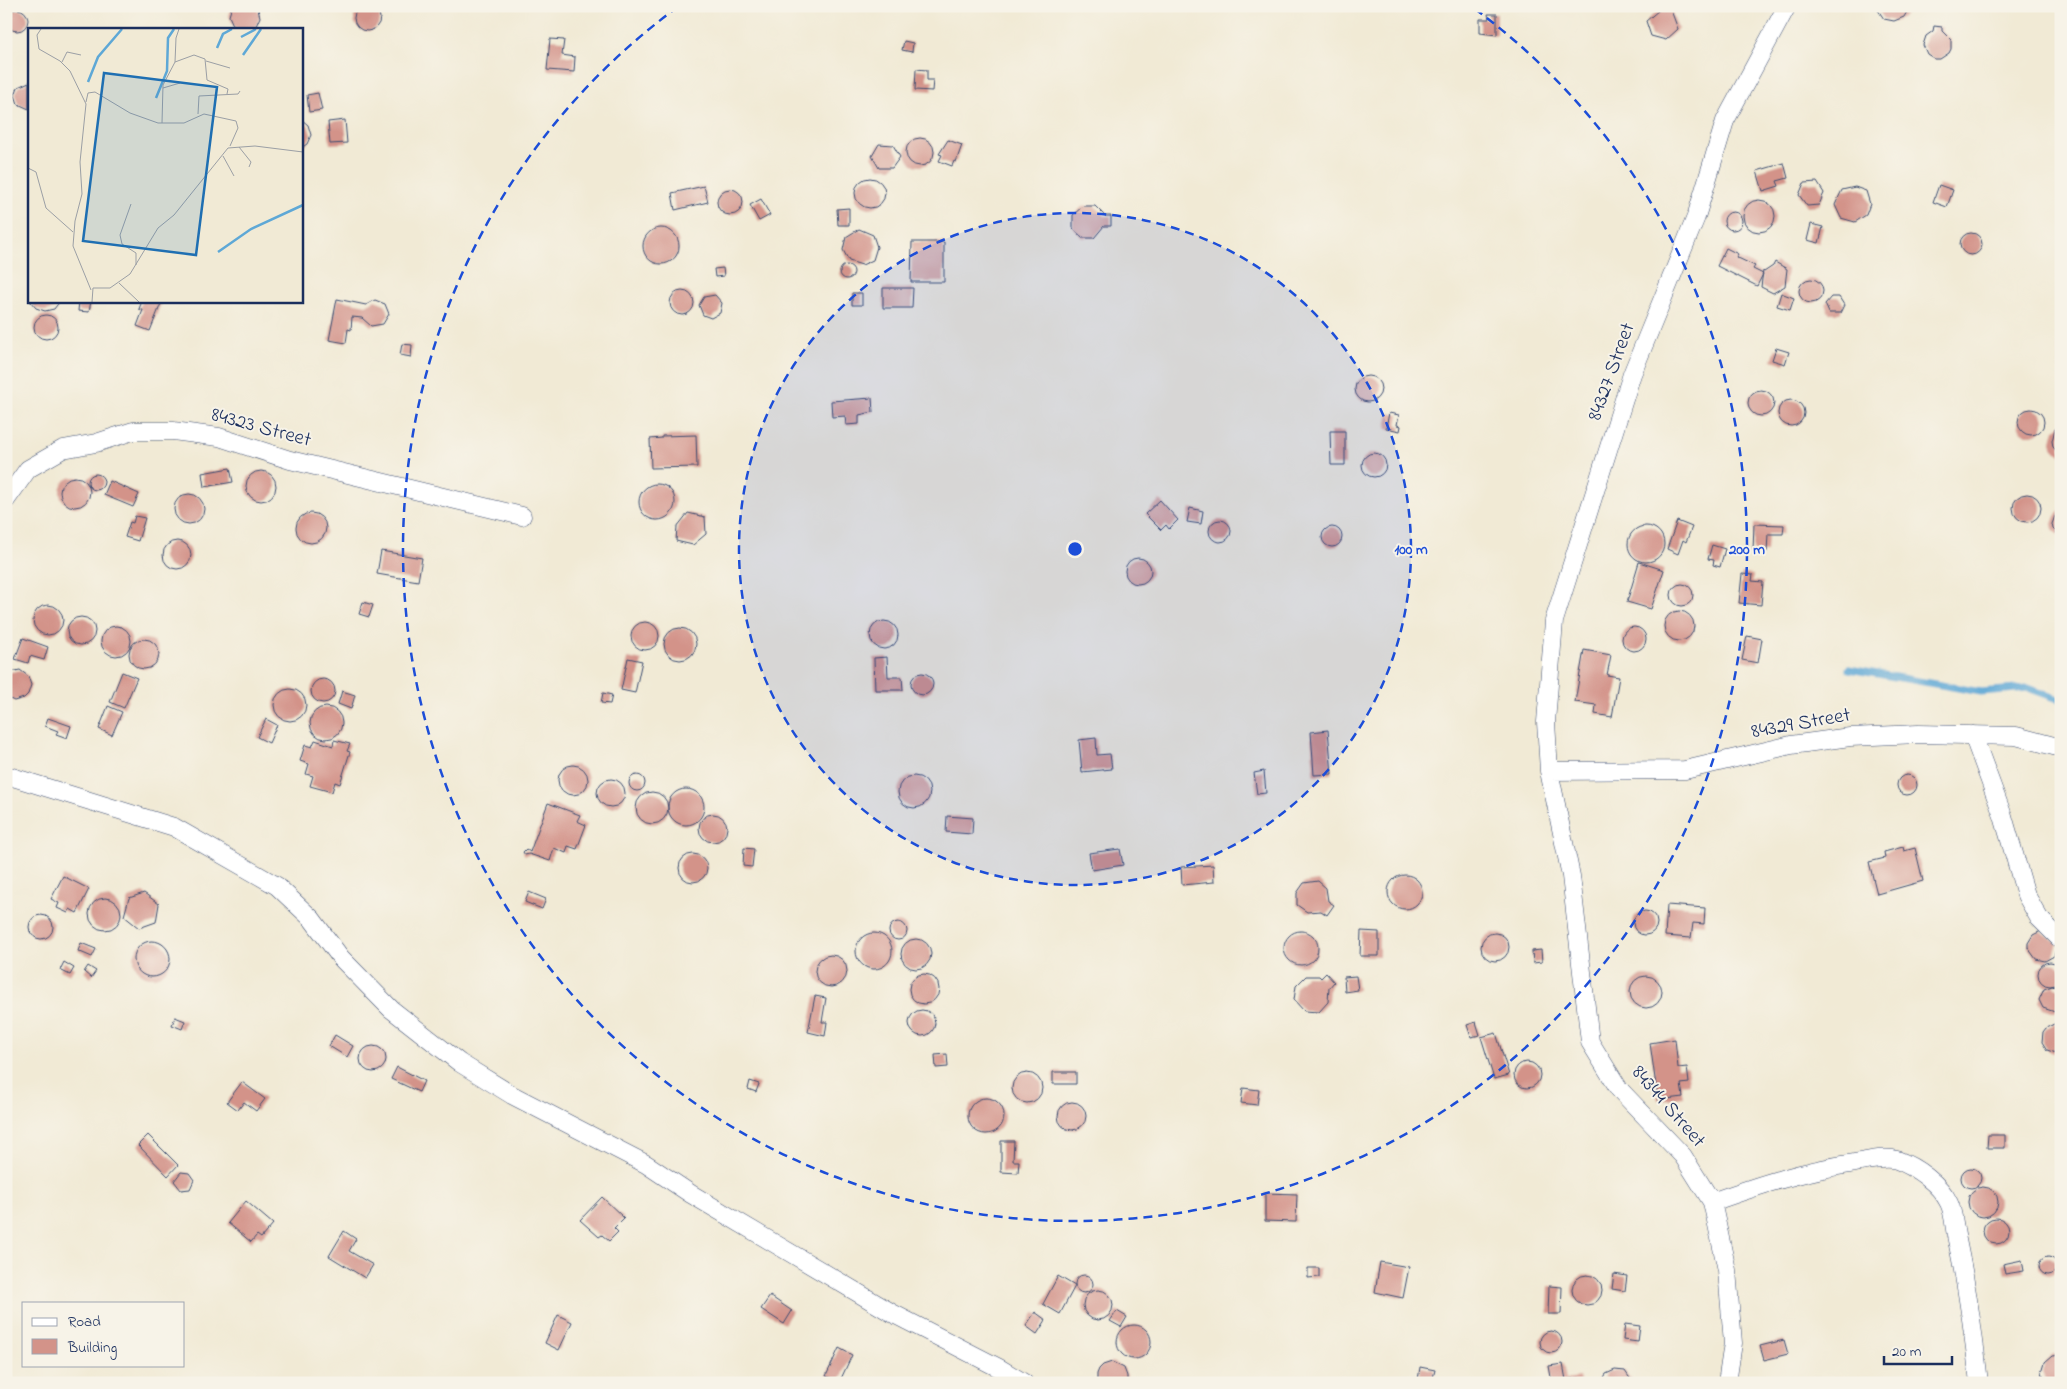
<svg xmlns="http://www.w3.org/2000/svg" width="2067" height="1389" viewBox="0 0 2067 1389" font-family="'Indie Flower',sans-serif">
  <style>
    .lines { fill: none; stroke-linecap: round; stroke-linejoin: round }
    .stream { stroke: #5ea8d6; stroke-width: 7 }
    .building { fill: #d39389 }
    .minor-casing { stroke: #3b4b70; stroke-width: 19 }
    .minor { stroke: #fff; stroke-width: 18 }
    .ring { fill: none; stroke: #1d4ed8; stroke-width: 2.5; stroke-dasharray: 9 6 }
    .labels { text-anchor: middle; dominant-baseline: central; stroke-width: 4; stroke-linejoin: round; paint-order: stroke }
    .street-label { font-size: 21px; fill: #1b2f5e; stroke: #f7f3e8 }
    .inset-river { fill: none; stroke: #5ea8d6; stroke-width: 2.5 }
    .inset-road { fill: none; stroke: #9b9fa5; stroke-width: 1 }
    .view { fill: #1f6fb2; fill-opacity: 0.15; stroke: #1f6fb2; stroke-width: 2.5 }
    .inset-edge { fill: none; stroke: #1b2f5e; stroke-width: 2.5 }
    .centre { fill: #1d4ed8; stroke: #f7f3e8; stroke-width: 2.5 }
    .ring-label { font-size: 15px; text-anchor: middle; font-weight: bold; fill: #1d4ed8; stroke: #f7f3e8; stroke-width: 4; stroke-linejoin: round; paint-order: stroke }
  </style>
  <rect width="100%" height="100%" fill="#f7f3e8"/>
  <filter id="ink" filterUnits="userSpaceOnUse"><feTurbulence type="fractalNoise" baseFrequency=".02" numOctaves="2"/><feDisplacementMap in="SourceGraphic" scale="10" xChannelSelector="R" yChannelSelector="G"/><feConvolveMatrix kernelMatrix="1 2 1 2 8 2 1 2 1" color-interpolation-filters="sRGB"/></filter>
  <filter id="wash" filterUnits="userSpaceOnUse"><feTurbulence type="fractalNoise" baseFrequency=".0096" numOctaves="4" result="noise"/><feDisplacementMap in="SourceGraphic" scale="20" xChannelSelector="R" yChannelSelector="G"/><feGaussianBlur stdDeviation="1.12" result="paint"/><feColorMatrix in="noise" values="0 0 0 0 0 0 0 0 0 0 0 0 0 0 0 0 0 1.4 0 .05"/><feComposite in="paint" operator="in"/></filter>
  <g filter="url(#wash)">
    <rect width="100%" height="100%" fill="#f1ead5"/>
    <g class="lines">
      <!-- stream -->
      <path class="stream" d="M1849,669L1981,692L2028,688L2061,700"/>
    </g>
    <g id="blocks">
      <!-- building -->
      <path class="building" d="M354 18a13 13 0 1 1 26 0a13 13 0 1 1-26 0Z
        M232,6H257L260,17L256,26L252,29H237L233,25L229,16Z
        M1660,6H1673L1672,13L1678,29L1666,40L1651,36L1646,21L1659,10Z
        M1877,6H1909V8L1904,17L1894,21L1884,19L1878,10Z
        M6 20a11 11 0 1 1 22 0a11 11 0 1 1-22 0Z
        M1488,14H1497V35L1480,33V19H1489Z
        M1934,26L1942,27V31L1951,40V49L1949,53L1940,59H1935L1927,54L1923,45L1926,36L1933,31Z
        M550,39L564,40L562,55L575,57L574,72L547,70Z
        M904,41L913,43L912,52L902,50Z
        M916,69L927,70V80H933L932,91L915,90Z
        M29,82V109L18,104L15,95L18,87Z
        M318,93L322,110L309,112L307,95Z
        M301,119L308,125L311,135L307,144L301,148Z
        M345,120L347,143L330,144L328,122Z
        M906 152a14 14 0 1 1 28 0a14 14 0 1 1-28 0Z
        M948,140L962,145L956,162L954,161L952,166L939,161L942,155L939,154Z
        M879,144L893,145L900,157L892,168H879L872,156Z
        M1784,163L1788,178L1777,181L1779,186L1763,191L1757,171Z
        M855 193a15 15 0 1 1 30 0a15 15 0 1 1-30 0Z
        M1817,182L1824,193L1819,205L1807,206L1799,195L1804,183Z
        M1939,185L1953,190L1947,207L1933,202Z
        M704,186L708,202L675,210L672,193Z
        M1855,187L1866,191L1870,204L1866,215L1855,222L1841,218L1835,205L1842,190Z
        M717 202a13 13 0 1 1 26 0a13 13 0 1 1-26 0Z
        M761,199L770,215L759,221L750,205Z
        M1743 216a16 16 0 1 1 32 0a16 16 0 1 1-32 0Z
        M1083,206H1095L1105,216H1111V226H1104L1094,238H1082L1073,228V215Z
        M849,208V225H838L837,209Z
        M1724 221a9 9 0 1 1 18 0a9 9 0 1 1-18 0Z
        M1811,224L1823,227L1819,243L1807,240Z
        M643 246a18 18 0 1 1 36 0a18 18 0 1 1-36 0Z
        M859,229L873,235L877,247L873,260L862,265L849,261L843,250L846,237Z
        M1960 244a11 11 0 1 1 22 0a11 11 0 1 1-22 0Z
        M912,242H944V282H911Z
        M1726,248L1738,254L1736,257L1755,266L1753,269L1763,274L1757,286L1717,266Z
        M1775,262L1787,269L1785,286L1773,293L1761,287L1763,271L1764,272L1773,266Z
        M840 272a7 7 0 1 1 14 0a7 7 0 1 1-14 0Z
        M723,268L724,276L715,277L714,269Z
        M1799 291a12 12 0 1 1 24 0a12 12 0 1 1-24 0Z
        M883,288H913L912,308H883Z
        M670 303a12 12 0 1 1 24 0a12 12 0 1 1-24 0Z
        M852,293H862V305H852Z
        M1781,293L1794,298L1790,310L1777,306Z
        M715,295L722,303L720,313L711,318L703,315L699,305L704,297Z
        M1831,297H1839L1844,305L1840,313H1829L1825,304Z
        M337,299L366,305L375,300L385,304L389,314L383,324L371,326L362,318L352,317L351,330L348,329L346,343L329,340Z
        M30,301H60L54,309L45,311L36,308Z
        M79,301H91L89,312L78,311Z
        M142,301H162L150,331L137,326L143,310L139,309Z
        M34 327a12 12 0 1 1 24 0a12 12 0 1 1-24 0Z
        M402,344L412,345L411,357L400,355Z
        M1776,348L1789,352L1785,364L1772,360Z
        M1355 389a13 13 0 1 1 26 0a13 13 0 1 1-26 0Z
        M1748 403a13 13 0 1 1 26 0a13 13 0 1 1-26 0Z
        M872,398L873,412L859,415V424L846,425L845,416L832,417L831,401Z
        M1778 413a13 13 0 1 1 26 0a13 13 0 1 1-26 0Z
        M2018 422a13 13 0 1 1 26 0a13 13 0 1 1-26 0Z
        M1389,413L1399,415L1397,425L1401,426L1400,431L1386,428Z
        M2061,424V456L2053,447L2052,441L2055,429Z
        M1330,431H1345V465H1331Z
        M696,435L697,467L651,468L650,439L662,438V436Z
        M1362 465a12 12 0 1 1 24 0a12 12 0 1 1-24 0Z
        M230,468L233,482L204,487L202,473Z
        M246 486a15 15 0 1 1 30 0a15 15 0 1 1-30 0Z
        M88 482a8 8 0 1 1 16 0a8 8 0 1 1-16 0Z
        M60 492a15 15 0 1 1 30 0a15 15 0 1 1-30 0Z
        M110,481L139,494L133,507L104,495Z
        M639 502a18 18 0 1 1 36 0a18 18 0 1 1-36 0Z
        M2013 508a14 14 0 1 1 28 0a14 14 0 1 1-28 0Z
        M174 509a15 15 0 1 1 30 0a15 15 0 1 1-30 0Z
        M1160,500L1178,520L1169,529L1166,525L1161,530L1145,514Z
        M1190,508L1203,511L1201,524L1187,522Z
        M2061,510V537L2053,529L2052,524L2055,516Z
        M688,513L705,517L706,534L693,545L676,541L677,527Z
        M296 528a15 15 0 1 1 30 0a15 15 0 1 1-30 0Z
        M135,516L145,518L138,541L125,537L130,522L133,523Z
        M1209 531a11 11 0 1 1 22 0a11 11 0 1 1-22 0Z
        M1677,521L1692,527L1686,542L1683,540L1678,554L1667,549Z
        M1754,524L1784,525L1783,534H1768L1767,552L1753,551Z
        M1628 544a18 18 0 1 1 36 0a18 18 0 1 1-36 0Z
        M1322 537a10 10 0 1 1 20 0a10 10 0 1 1-20 0Z
        M163 555a14 14 0 1 1 28 0a14 14 0 1 1-28 0Z
        M1712,545L1725,549L1720,567L1713,565L1714,560L1708,559Z
        M381,551L422,558L418,581L377,574Z
        M1125 571a13 13 0 1 1 26 0a13 13 0 1 1-26 0Z
        M1639,562L1664,570L1651,609L1627,602Z
        M1742,574L1753,575L1752,581L1763,582L1761,605L1739,603Z
        M1671 595a11 11 0 1 1 22 0a11 11 0 1 1-22 0Z
        M363,602L373,605L369,617L359,614Z
        M33 620a15 15 0 1 1 30 0a15 15 0 1 1-30 0Z
        M1664 626a15 15 0 1 1 30 0a15 15 0 1 1-30 0Z
        M67 631a14 14 0 1 1 28 0a14 14 0 1 1-28 0Z
        M870 635a14 14 0 1 1 28 0a14 14 0 1 1-28 0Z
        M631 636a14 14 0 1 1 28 0a14 14 0 1 1-28 0Z
        M101 641a15 15 0 1 1 30 0a15 15 0 1 1-30 0Z
        M1622 639a12 12 0 1 1 24 0a12 12 0 1 1-24 0Z
        M664 644a16 16 0 1 1 32 0a16 16 0 1 1-32 0Z
        M1747,636L1762,639L1758,663L1742,660Z
        M23,638L48,647L44,660L30,656L28,663L15,659Z
        M129 654a15 15 0 1 1 30 0a15 15 0 1 1-30 0Z
        M1584,650L1611,655L1607,675L1619,677L1612,717L1595,714L1596,705L1575,702Z
        M887,657L888,677H902L903,690H875L874,658Z
        M628,658L642,661L635,693L621,690Z
        M20,670L28,676L31,685L28,694L24,698L14,701L6,697V673Z
        M122,672L137,678L124,708L110,702Z
        M911 684a11 11 0 1 1 22 0a11 11 0 1 1-22 0Z
        M311 691a12 12 0 1 1 24 0a12 12 0 1 1-24 0Z
        M274 705a16 16 0 1 1 32 0a16 16 0 1 1-32 0Z
        M342,691L355,695L351,709L338,704Z
        M603,693L612,695L610,704L601,703Z
        M108,706L122,712L112,735L99,729Z
        M310 723a16 16 0 1 1 32 0a16 16 0 1 1-32 0Z
        M48,718L71,726L67,738L56,734L58,731L45,726Z
        M266,719L277,725L269,743L257,737Z
        M1328,730L1332,774L1314,775L1311,732Z
        M1096,738L1097,755L1110,754L1112,769L1082,772L1079,740Z
        M315,740L333,746L334,740L350,744L347,751L350,752L340,784L335,782L332,792L310,786L313,776L306,774L309,764L300,761L305,745L312,747Z
        M558 780a15 15 0 1 1 30 0a15 15 0 1 1-30 0Z
        M1264,771L1266,793L1257,794L1254,773Z
        M629 783a8 8 0 1 1 16 0a8 8 0 1 1-16 0Z
        M1897 785a10 10 0 1 1 20 0a10 10 0 1 1-20 0Z
        M898 792a16 16 0 1 1 32 0a16 16 0 1 1-32 0Z
        M597 793a14 14 0 1 1 28 0a14 14 0 1 1-28 0Z
        M668 807a18 18 0 1 1 36 0a18 18 0 1 1-36 0Z
        M636 808a16 16 0 1 1 32 0a16 16 0 1 1-32 0Z
        M548,803L580,815L577,821L586,825L577,849L568,846L566,853L554,848L550,861L529,854L525,855L523,852L526,849L530,852Z
        M699 828a14 14 0 1 1 28 0a14 14 0 1 1-28 0Z
        M947,816L973,818L972,834L946,832Z
        M1903,847L1904,851L1915,848L1923,881L1877,894L1869,862L1885,858L1884,852Z
        M744,848L754,849L752,867L743,866Z
        M1120,849L1123,865L1092,870L1089,853Z
        M679 868a14 14 0 1 1 28 0a14 14 0 1 1-28 0Z
        M1213,865L1214,882L1182,885L1181,867Z
        M1388 892a17 17 0 1 1 34 0a17 17 0 1 1-34 0Z
        M63,876L89,889L77,913L70,909L68,913L57,908L59,903L51,899Z
        M1318,881L1326,888L1328,901L1334,905L1327,915L1321,911L1307,912L1297,905V893L1304,883Z
        M529,892L546,899L542,909L525,902Z
        M144,893L159,904L156,922L139,928L124,916L129,898Z
        M89 914a16 16 0 1 1 32 0a16 16 0 1 1-32 0Z
        M1667,905L1705,908L1704,924L1693,923L1691,938L1665,936Z
        M1633 923a12 12 0 1 1 24 0a12 12 0 1 1-24 0Z
        M29 927a12 12 0 1 1 24 0a12 12 0 1 1-24 0Z
        M889 931a9 9 0 1 1 18 0a9 9 0 1 1-18 0Z
        M1284 948a17 17 0 1 1 34 0a17 17 0 1 1-34 0Z
        M1361,931L1379,932V956H1360Z
        M2041,931L2058,943L2054,956L2045,961L2036,959L2028,948V943L2033,935Z
        M1481 947a14 14 0 1 1 28 0a14 14 0 1 1-28 0Z
        M856 951a18 18 0 1 1 36 0a18 18 0 1 1-36 0Z
        M901 954a15 15 0 1 1 30 0a15 15 0 1 1-30 0Z
        M134 959a18 18 0 1 1 36 0a18 18 0 1 1-36 0Z
        M81,943L96,949L92,957L78,951Z
        M1541,950L1542,962L1533,963L1532,951Z
        M815 971a16 16 0 1 1 32 0a16 16 0 1 1-32 0Z
        M64,962L74,968L70,975L60,970Z
        M2038 974a12 12 0 1 1 24 0a12 12 0 1 1-24 0Z
        M88,966L96,971L91,978L84,972Z
        M1326,973L1334,982L1329,988L1328,1002L1319,1012L1304,1011L1294,1000L1296,986L1306,976H1319L1321,978Z
        M909 989a15 15 0 1 1 30 0a15 15 0 1 1-30 0Z
        M1630 992a16 16 0 1 1 32 0a16 16 0 1 1-32 0Z
        M1356,976L1358,990L1345,992L1344,977Z
        M2052,986L2061,989V1009L2055,1012L2043,1008L2039,1000L2044,989Z
        M815,996L826,998L822,1022H827L825,1036L808,1032Z
        M909 1023a13 13 0 1 1 26 0a13 13 0 1 1-26 0Z
        M175,1017L185,1021L182,1029L172,1025Z
        M1476,1022L1480,1035L1471,1037L1467,1025Z
        M2054,1024L2061,1025V1053H2056L2047,1050L2042,1042L2043,1032L2046,1028Z
        M1496,1033L1509,1075L1494,1079L1481,1037Z
        M335,1035L353,1046L347,1057L329,1046Z
        M1675,1039L1678,1068L1687,1067L1689,1083L1681,1084L1683,1097L1658,1100L1650,1043Z
        M360 1059a13 13 0 1 1 26 0a13 13 0 1 1-26 0Z
        M947,1054L948,1067L936,1068L935,1055Z
        M1514 1075a13 13 0 1 1 26 0a13 13 0 1 1-26 0Z
        M397,1067L424,1081L419,1092L391,1079Z
        M1053,1072H1076V1084H1053Z
        M1012 1088a15 15 0 1 1 30 0a15 15 0 1 1-30 0Z
        M750,1081L759,1084L756,1092L748,1089Z
        M242,1082L265,1099L256,1111L244,1102L238,1110L227,1102Z
        M1243,1088L1259,1090L1257,1105L1241,1103Z
        M968 1116a18 18 0 1 1 36 0a18 18 0 1 1-36 0Z
        M1058 1116a14 14 0 1 1 28 0a14 14 0 1 1-28 0Z
        M148,1135L178,1165L168,1176L138,1145Z
        M1988,1135H2005V1148H1987Z
        M1001,1141H1014L1013,1161H1019L1018,1173L1001,1172Z
        M1961 1178a10 10 0 1 1 20 0a10 10 0 1 1-20 0Z
        M181,1172L189,1173L194,1180L190,1189L181,1190L174,1181Z
        M1968 1202a15 15 0 1 1 30 0a15 15 0 1 1-30 0Z
        M1265,1193L1297,1194L1296,1222L1265,1221Z
        M602,1197L624,1218L614,1228L618,1232L609,1241L602,1235L599,1237L580,1220Z
        M246,1201L273,1224L261,1238L257,1235L251,1242L228,1223Z
        M1983 1231a13 13 0 1 1 26 0a13 13 0 1 1-26 0Z
        M344,1231L356,1239L349,1251L373,1265L365,1278L329,1256Z
        M2039 1266a9 9 0 1 1 18 0a9 9 0 1 1-18 0Z
        M2022,1260L2024,1271L2005,1274L2003,1264Z
        M1380,1262L1409,1267L1403,1298L1375,1292Z
        M1308,1268H1319V1277L1308,1278Z
        M1614,1274L1627,1276L1625,1291L1612,1289Z
        M1572 1290a15 15 0 1 1 30 0a15 15 0 1 1-30 0Z
        M1075 1284a9 9 0 1 1 18 0a9 9 0 1 1-18 0Z
        M1058,1276L1075,1286L1060,1314L1043,1304Z
        M1549,1286L1562,1287L1561,1314H1548Z
        M1083 1305a15 15 0 1 1 30 0a15 15 0 1 1-30 0Z
        M770,1296L792,1311L784,1324L761,1309Z
        M1117,1311L1127,1317L1121,1327L1110,1321Z
        M1035,1312L1046,1320L1037,1334L1026,1326Z
        M558,1315L572,1322L559,1350L545,1343Z
        M1625,1324L1640,1326L1638,1342L1623,1340Z
        M1117 1342a17 17 0 1 1 34 0a17 17 0 1 1-34 0Z
        M1540 1342a11 11 0 1 1 22 0a11 11 0 1 1-22 0Z
        M1784,1340L1788,1354L1764,1360L1760,1346Z
        M839,1348L852,1355L839,1383L826,1376Z
        M2061,1354V1383H2046L2042,1372L2045,1362L2053,1355Z
        M1112,1362L1124,1368L1127,1376V1383H1097V1374L1099,1369L1103,1365Z
        M1563,1364L1566,1380L1579,1378L1580,1383H1552L1549,1366Z
        M1420,1367L1435,1370L1432,1382L1418,1380Z
        M1615,1370L1625,1371L1633,1383H1601L1606,1374Z"/>
    </g>
  </g>
  <g filter="url(#ink)">
    <use href="#blocks" fill-opacity="0" stroke="#3b4b70" stroke-width="1"/>
    <g class="lines">
      <!-- minor casing -->
      <g class="minor-casing">
        <path id="minor" d="M6,500L28,469L63,449L96,443L133,431H173L219,437L290,460L522,516
          M1973,735L2003,816L2026,895L2039,918L2060,939
          M1549,771L1685,770L1791,745L1850,737L1918,734L2016,736L2061,748
          M6,775L174,827L277,886L312,919L341,958L391,1009L460,1063L512,1095L646,1164L691,1194L892,1313L999,1368L1024,1383
          M1712,1202C1762,1184 1803,1171 1855,1163C1867,1161 1885,1156 1897,1160C1916,1167 1940,1184 1949,1203C1954,1213 1954,1228 1957,1240C1967,1287 1974,1335 1979,1383
          M1727,1383L1733,1343L1727,1270L1712,1202L1683,1156L1619,1089L1590,1042L1571,876L1549,771L1546,722L1554,621L1632,374L1696,217L1725,121L1787,6"/>
      </g>
      <!-- minor -->
      <use href="#minor" class="minor"/>
    </g>
  </g>
  <!-- distance rings -->
  <circle cx="1075" cy="549" r="336" fill="#1d4ed8" fill-opacity=".12"/>
  <g class="ring">
    <circle cx="1075" cy="549" r="336"/>
    <path d="M1475 9A672 672 0 1 1 675 9"/>
  </g>
  <g class="labels">
    <!-- street labels -->
    <g class="street-label">
      <text transform="translate(1612 372) rotate(-70)">84327 Street</text>
      <text transform="translate(261 428) rotate(15)">84323 Street</text>
      <text transform="translate(1801 724) rotate(-10)">84329 Street</text>
      <text transform="translate(1668 1107) rotate(49)">84344 Street</text>
    </g>
  </g>
  <!-- overview -->
  <g transform="translate(28 28)">
    <rect width="275" height="275" fill="#f1ead5"/>
    <path class="inset-river" d="M213,9L228,1M189,20L195,6L204,1M215,27L233,1M60,54L70,29L94,1M128,70L139,43L140,10L146,1M190,224L223,201L275,177"/>
    <path class="inset-road" d="M13,1L9,7L11,21L32,33L42,43L58,76L52,134L54,166L47,193L45,218L63,262M178,33L202,40M34,34L39,24L53,27M147,34L166,27L177,31L179,52L200,61L199,66M135,60L152,55M58,74L60,65L67,64L102,85L130,95H156L176,86L208,93L210,100L202,118M170,86L171,68L210,66L212,63M134,95L135,57L147,34L148,10L151,1M211,119L223,134L221,139M195,128L206,148M0,140L8,144L18,180L45,204M103,176L92,207L94,216L108,225V237M91,255L111,274M64,274L65,260H82L102,246L130,200L146,187L200,120L227,118L275,124"/>
    <path class="view" d="M76,45L189,59L168,227L55,213Z"/>
    <rect width="275" height="275" class="inset-edge"/>
  </g>
  <circle cx="1075" cy="549" r="8" class="centre"/>
  <g class="ring-label">
    <text x="1411" y="554">100 m</text>
    <text x="1747" y="554">200 m</text>
  </g>
  <!-- margin -->
  <rect width="2067" height="1389" fill="none" stroke="#f7f3e8" stroke-width="25"/>
  <!-- legend -->
  <rect x="22" y="1302" width="162" height="65" fill="#f7f3e8" stroke="#9fa5b1"/>
  <rect x="32" y="1318" width="25" height="8" fill="#ffffff" stroke="#9fa5b1"/>
  <text x="68" y="1326" font-size="15" fill="#1b2f5e">Road</text>
  <rect x="32" y="1339" width="25" height="15" fill="#d39389" stroke="#9fa5b1"/>
  <text x="68" y="1352" font-size="15" fill="#1b2f5e">Building</text>
  <!-- scale -->
  <path d="M1884 1356v8h68v-8" fill="none" stroke="#1b2f5e" stroke-width="2.5"/>
  <text x="1892" y="1356" font-size="15" fill="#1b2f5e" stroke="#f7f3e8" stroke-width="4" paint-order="stroke">20 m</text>
</svg>
